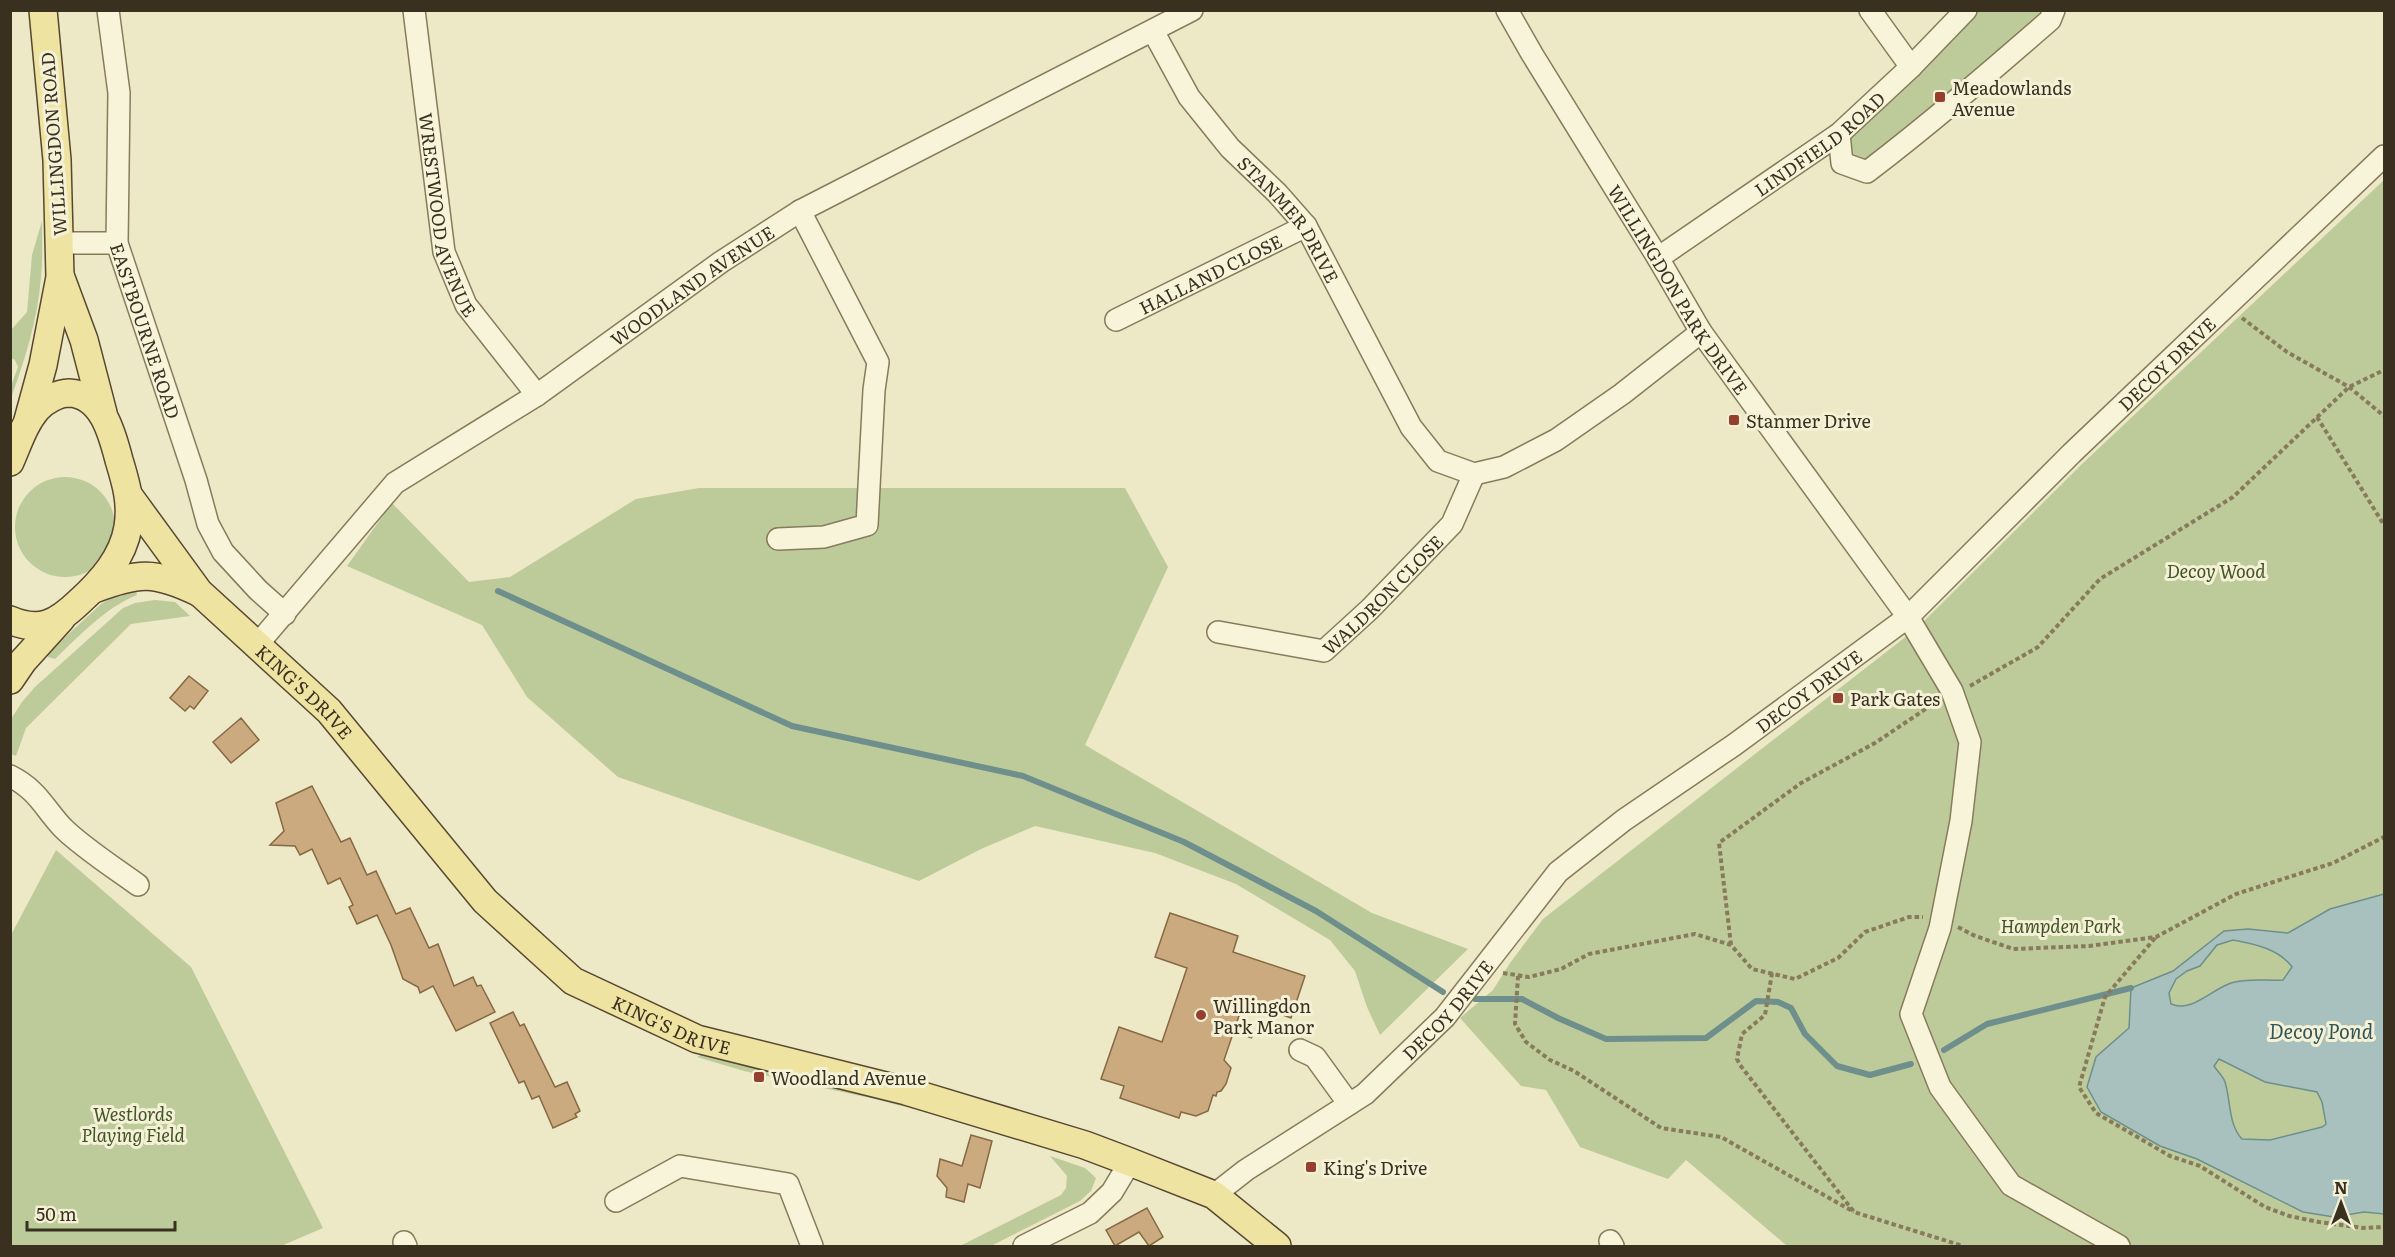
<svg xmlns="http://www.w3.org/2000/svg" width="2395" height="1257" viewBox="0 0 2395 1257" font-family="Literata,serif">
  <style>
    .green { fill: #bdcb9a }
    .water { fill: #a8c1be; stroke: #6e8f8c; stroke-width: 1.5; fill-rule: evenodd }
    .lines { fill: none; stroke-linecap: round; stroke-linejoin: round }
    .stream { stroke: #6e8f8c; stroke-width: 6 }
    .building { fill: #caaa7e; stroke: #866943; stroke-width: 1.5 }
    .minor-casing { stroke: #887b5c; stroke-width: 24 }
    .major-casing { stroke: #564830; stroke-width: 30 }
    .path { stroke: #887b5c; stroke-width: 4; stroke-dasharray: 4.5 3; stroke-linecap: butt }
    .minor { stroke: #f8f4da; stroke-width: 21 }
    .major { stroke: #eee3a0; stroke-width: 27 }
    .poi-dot { fill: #953f2e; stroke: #f5f1d6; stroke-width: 2 }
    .labels { text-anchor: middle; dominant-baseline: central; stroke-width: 6; stroke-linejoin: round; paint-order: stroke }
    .poi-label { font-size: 18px; fill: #393020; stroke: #f5f1d6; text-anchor: start }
    .street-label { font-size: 18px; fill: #393020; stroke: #f5f1d6 }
    .park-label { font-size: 18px; font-style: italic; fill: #415427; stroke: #f5f1d6 }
    .water-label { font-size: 20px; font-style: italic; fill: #305458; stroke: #f5f1d6 }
  </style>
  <rect width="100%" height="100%" fill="#ede8c6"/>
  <!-- green -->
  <path class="green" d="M1966,11H2054L1867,172L1842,163L1839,134Z
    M2384,180V1246H1787L1686,1160L1668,1179L1580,1147L1546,1090L1521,1086L1460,1018L1493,990L1510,963L1543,919L1917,628L2082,464Z
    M42,221C42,239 43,258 41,277C38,318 25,360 11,398V386L18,367L15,360L11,358V330L27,312L32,255Z
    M15 527a50 50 0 1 1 100 0a50 50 0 1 1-100 0Z
    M699,488H1125L1168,567L1085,745L1372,913L1468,949L1380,1035L1367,1007L1355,971L1330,940L1236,884L1155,853L1035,826L981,849L919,881L618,777L527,697L482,625L347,566L392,503L469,582L510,577L636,499Z
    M136,588L137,595C105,608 80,635 55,659L48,657V653L101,604L112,597Z
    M155,600L175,602L190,616L131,624L26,728L16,756L11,754V719L22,702L35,687L123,608L135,603Z
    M56,850L191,967L323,1228L281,1246H11V935Z
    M702,1054L744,1066L876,1094L1003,1133L875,1099L744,1071L697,1057Z
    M1050,1156L1085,1168L1096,1178L1091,1191L1080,1201L991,1246H960L1061,1195L1066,1188L1067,1176Z"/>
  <!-- water -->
  <path class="water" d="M2384,894V1214L2364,1212L2334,1217L2303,1212L2197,1159L2160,1146L2101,1112L2087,1087L2096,1057L2129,1028L2131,988L2173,971L2224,931L2248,929L2288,933L2330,909ZM2233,940C2255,944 2279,949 2292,967L2283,980C2267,981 2246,978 2231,983C2212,989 2192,1013 2171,1004L2169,993L2176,979L2187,971L2200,966L2217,945ZM2219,1059L2265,1082L2317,1092L2322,1102L2326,1124L2322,1127L2270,1140L2242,1139C2228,1124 2231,1101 2225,1082C2223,1076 2217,1071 2214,1066Z"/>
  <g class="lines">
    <!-- stream -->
    <path class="stream" d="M498,591L792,726L1023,776L1184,842L1316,911L1443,992
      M1475,999H1522L1558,1018L1606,1039L1706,1038L1756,1001L1778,1002L1791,1008L1805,1034L1837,1066L1870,1075L1911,1064
      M1944,1050L1987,1024L2131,988"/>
  </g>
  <!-- building -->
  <path class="building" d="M189,676L208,691L194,709L190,706L185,711L170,698Z
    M241,718L259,740L231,763L213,742Z
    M312,786L341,842L350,838L367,875L376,871L396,914L410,908L429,948L438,944L454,986L473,977L477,986L481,985L495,1012L456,1031L433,986L420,993L418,987L403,979L391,945L377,915L357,924L349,907L353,905L340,878L328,884L312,849L300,855L295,846L270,845L284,831L276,803Z
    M1170,913L1238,936L1233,952L1305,976L1291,1018L1261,1007L1259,1013L1242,1007L1224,1060L1231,1068L1226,1084L1221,1091L1217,1092L1216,1096L1213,1095L1208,1111L1196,1116L1181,1112L1179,1118L1120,1098L1124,1086L1101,1079L1119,1027L1162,1042L1187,968L1155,957Z
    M513,1012L520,1026L524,1024L555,1087L567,1082L580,1111L575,1114L577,1117L553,1128L539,1096L532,1099L524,1081L519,1083L490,1023Z
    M971,1135L992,1141L980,1188L968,1184L964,1202L946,1197L947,1188L937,1176L940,1159L962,1166Z
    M1147,1208L1163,1237L1149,1246L1139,1232L1115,1246L1106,1230Z"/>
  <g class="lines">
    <!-- minor casing -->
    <g class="minor-casing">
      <g id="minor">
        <path id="s1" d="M108,10L119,93L117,243L196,480L208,524L223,552L258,590L285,614"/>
        <path id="s2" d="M414,10L444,252L466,305L537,395"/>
        <path id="s3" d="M1507,10L1532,54L1658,258L1701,332L1908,617L1952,691L1970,742L1961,821L1940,928L1911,1014L1940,1087L2011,1185L2119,1246"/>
        <path d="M1870,10L1911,67"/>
        <path id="s4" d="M1153,31L1189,97L1230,148L1277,193L1306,226L1411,427L1438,461L1474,474L1504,467L1556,440L1622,394L1701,332"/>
        <path d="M1839,134L1842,163L1867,172C1930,124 1990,72 2050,20L2054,10"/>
        <path d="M59,243H117"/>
        <path id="s5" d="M1658,258L1839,134L1911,67L1966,10"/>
        <path id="s6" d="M1116,320L1306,226"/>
        <path d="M778,539L824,537L867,525L874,390L878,362L800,211"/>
        <path id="s7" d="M1218,632L1324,651L1370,609L1452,524L1474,474"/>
        <path id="s8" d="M257,645L395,483L537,395L721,262L800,211L1192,10"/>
        <path d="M10,776C38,790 44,808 63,828C82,847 116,869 138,885"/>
        <path d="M1300,1050L1315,1057L1349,1104"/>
        <path id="s9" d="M1214,1195L1246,1170L1365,1094L1445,1017L1558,872L1624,820L1734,745L1908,617L2072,453L2384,156"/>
        <path d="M616,1201L680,1166L788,1184L812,1246"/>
        <path d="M1610,1241L1613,1246"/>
        <path d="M404,1242L406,1246"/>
        <path d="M1024,1246L1090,1213L1112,1192L1130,1162"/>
      </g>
    </g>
    <!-- major casing -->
    <g class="major-casing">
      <g id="major">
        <path d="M61,278L84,340L103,413"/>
        <path d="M28,420L43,365L60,277L57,160L43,10"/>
        <path d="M10,462C18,444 24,424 37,409C44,401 58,393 69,393C102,394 112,433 119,460C126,483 132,503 128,527C123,558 101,582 79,602C57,623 40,633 10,620"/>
        <path id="s10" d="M129,496L199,592L329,711L485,901L573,981L697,1039L906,1091L1085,1145L1130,1162L1214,1195L1277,1246"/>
        <path d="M94,589C139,572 154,571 198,592"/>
        <path d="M10,680L23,661L61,619"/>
      </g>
    </g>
    <!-- path -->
    <path class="path" d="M2242,318L2287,352L2349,387L2384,416
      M2317,417L2384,525
      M1970,686L2038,647L2100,579L2233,497L2349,387L2384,370
      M1958,927L1973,935L2013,949L2089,946L2156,937L2236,894L2333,863L2384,837
      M2155,938L2105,997L2079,1087L2096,1113L2170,1156L2200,1166L2265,1207L2289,1216L2319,1222L2363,1228L2384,1227
      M1731,945L1719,843L1801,783L1875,743L1936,702
      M1503,973L1529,977L1561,969L1589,954L1695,934L1731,945L1752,969L1795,979L1838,958L1865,932L1909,917H1923
      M1772,973L1765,1015L1742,1034L1737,1059L1740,1065L1854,1212L1963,1246
      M1518,976L1515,1024L1526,1042L1550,1060L1574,1071L1661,1128L1721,1137L1854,1212
      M1234,1031L1253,1037"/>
    <!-- minor -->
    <use href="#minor" class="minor"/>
    <!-- major -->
    <use href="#major" class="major"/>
  </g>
  <!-- markers -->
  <g class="poi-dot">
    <rect x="1934" y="91" width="12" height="12" rx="3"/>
    <rect x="1728" y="414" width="12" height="12" rx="3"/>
    <rect x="1832" y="692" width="12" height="12" rx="3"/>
    <circle cx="1201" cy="1015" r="6"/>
    <rect x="753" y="1071" width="12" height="12" rx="3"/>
    <rect x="1305" y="1161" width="12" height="12" rx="3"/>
  </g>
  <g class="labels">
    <!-- poi labels -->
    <g class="poi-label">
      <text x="1952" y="87">Meadowlands<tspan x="1952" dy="21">Avenue</tspan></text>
      <text x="1746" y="420">Stanmer Drive</text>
      <text x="1850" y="698">Park Gates</text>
      <text x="1213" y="1005">Willingdon<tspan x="1213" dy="21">Park Manor</tspan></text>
      <text x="771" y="1077">Woodland Avenue</text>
      <text x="1323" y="1167">King's Drive</text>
    </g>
    <!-- street labels -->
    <g class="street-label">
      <text stroke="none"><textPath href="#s5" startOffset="198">LINDFIELD ROAD</textPath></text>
      <text transform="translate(53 144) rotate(-94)">WILLINGDON ROAD</text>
      <text stroke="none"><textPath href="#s2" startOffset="208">WRESTWOOD AVENUE</textPath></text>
      <text stroke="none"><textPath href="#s4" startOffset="234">STANMER DRIVE</textPath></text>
      <text stroke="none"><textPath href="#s6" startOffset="105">HALLAND CLOSE</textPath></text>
      <text stroke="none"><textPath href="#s8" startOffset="570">WOODLAND AVENUE</textPath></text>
      <text stroke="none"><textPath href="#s3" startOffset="328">WILLINGDON PARK DRIVE</textPath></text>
      <text stroke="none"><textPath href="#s1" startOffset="326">EASTBOURNE ROAD</textPath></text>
      <text stroke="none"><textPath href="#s9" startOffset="1272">DECOY DRIVE</textPath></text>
      <text stroke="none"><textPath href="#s7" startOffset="189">WALDRON CLOSE</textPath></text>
      <text stroke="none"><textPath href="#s9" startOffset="786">DECOY DRIVE</textPath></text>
      <text stroke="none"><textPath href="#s10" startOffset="264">KING'S DRIVE</textPath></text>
      <text stroke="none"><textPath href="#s9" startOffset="300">DECOY DRIVE</textPath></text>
      <text stroke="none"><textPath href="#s10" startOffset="768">KING'S DRIVE</textPath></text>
    </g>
    <!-- park labels -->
    <g class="park-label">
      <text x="2216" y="570">Decoy Wood</text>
      <text x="2061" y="925">Hampden Park</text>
      <text x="133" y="1113">Westlords<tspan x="133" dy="21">Playing Field</tspan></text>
    </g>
    <!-- water labels -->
    <g class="water-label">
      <text x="2321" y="1030">Decoy Pond</text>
    </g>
  </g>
  <!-- border -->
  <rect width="2395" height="1257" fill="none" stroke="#393020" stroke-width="24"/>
  <!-- north arrow -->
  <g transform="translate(2341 1203)" stroke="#f5f1d6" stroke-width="4.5" paint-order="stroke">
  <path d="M0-4.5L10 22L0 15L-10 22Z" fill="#393020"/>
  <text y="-9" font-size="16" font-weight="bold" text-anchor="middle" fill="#393020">N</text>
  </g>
  <!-- scale -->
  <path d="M27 1221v9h148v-9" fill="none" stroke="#393020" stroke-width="3"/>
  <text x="36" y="1221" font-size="18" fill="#393020" stroke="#f5f1d6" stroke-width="4.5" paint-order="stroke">50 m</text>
</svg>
